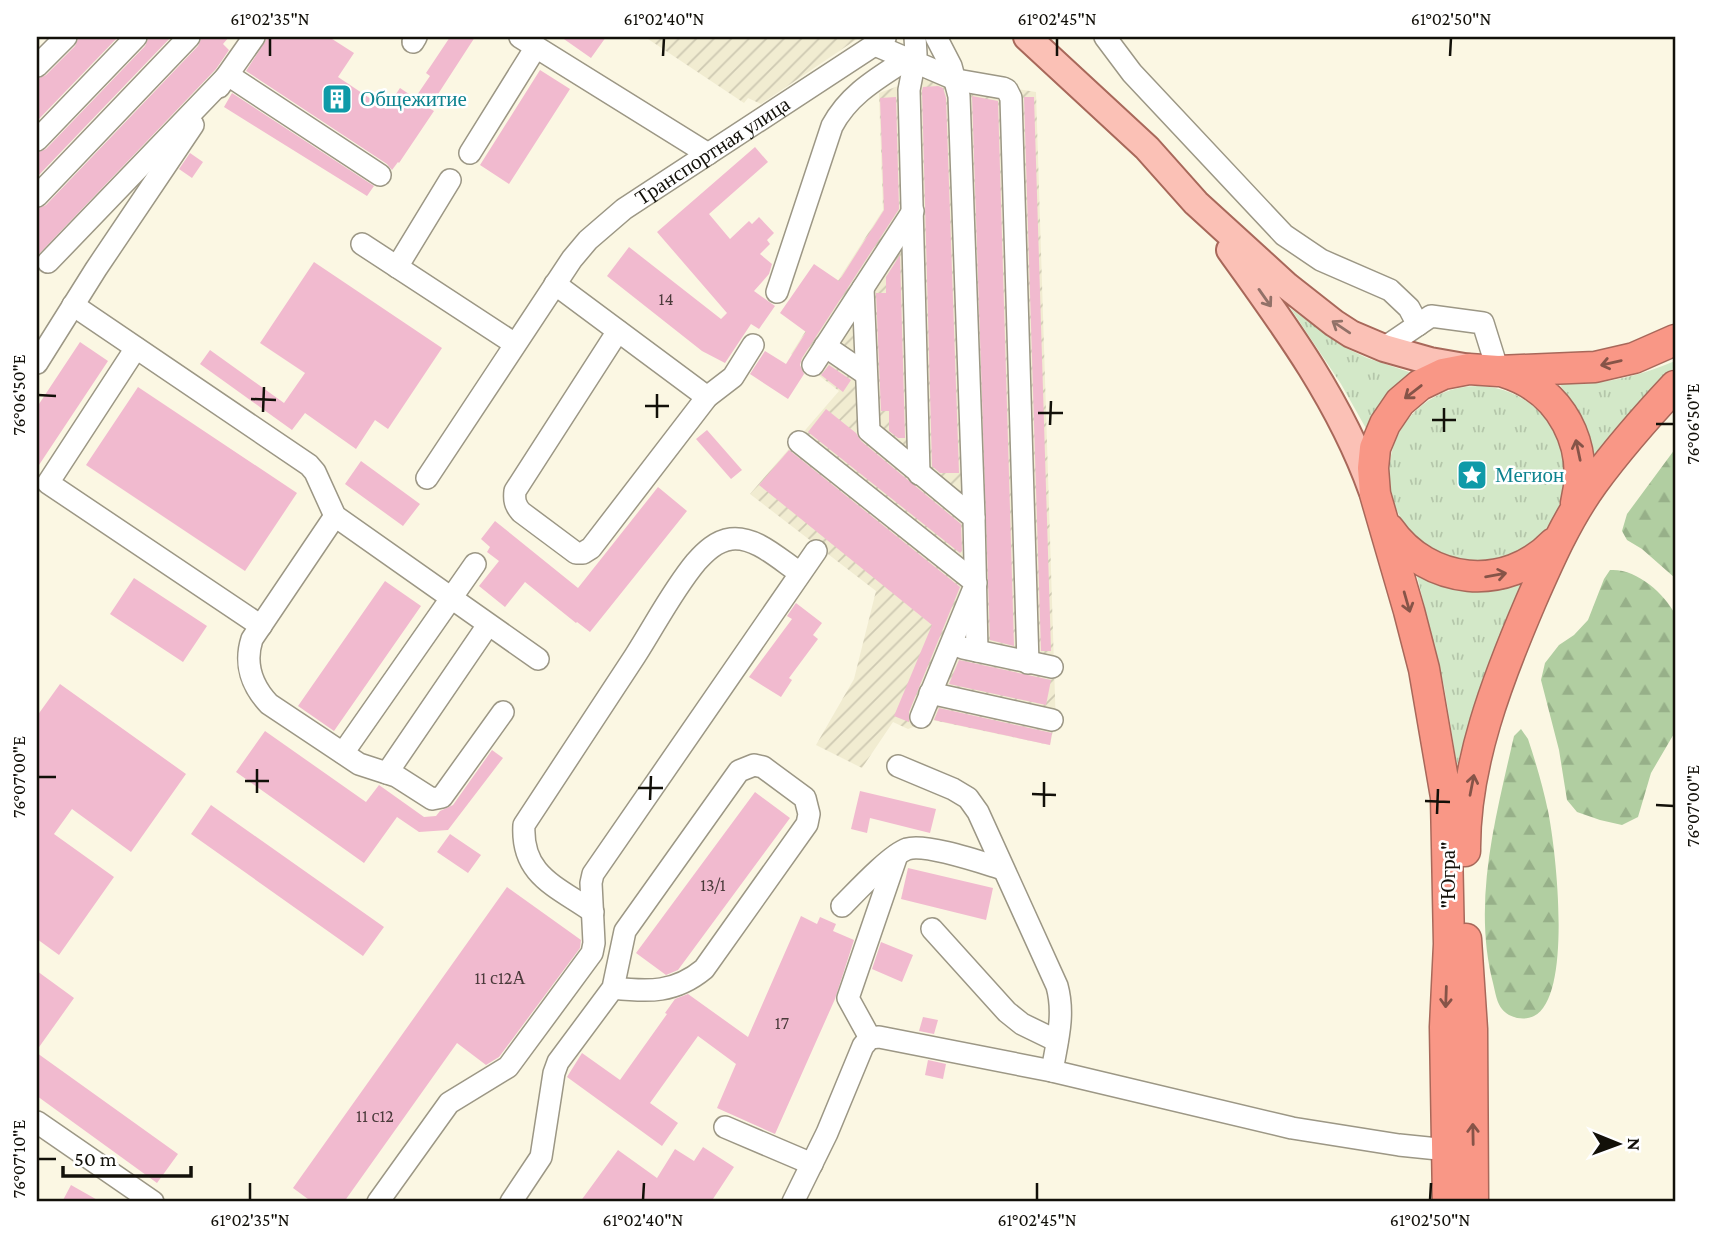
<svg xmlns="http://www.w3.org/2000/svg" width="1712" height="1239" viewBox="0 0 1712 1239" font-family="'Crimson Pro',serif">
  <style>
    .industrial { fill: url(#industrial-furrows) }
    .grass { fill: url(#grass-tufts) }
    .forest { fill: url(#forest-firs) }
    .building { fill: #f1bacf }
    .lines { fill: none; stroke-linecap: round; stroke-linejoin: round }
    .minor-casing { stroke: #9c9785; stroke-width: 24 }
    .major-casing { stroke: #a8685a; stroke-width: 30 }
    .highway-casing { stroke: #a8685a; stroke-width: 33 }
    .minor { stroke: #fff; stroke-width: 21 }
    .major { stroke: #fbc1b6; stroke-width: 26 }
    .highway { stroke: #f99786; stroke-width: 30 }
    .oneway { stroke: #927168 }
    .oneway2 { stroke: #865448 }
    .ticks { fill: none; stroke: #121009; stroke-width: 2.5 }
    .labels { text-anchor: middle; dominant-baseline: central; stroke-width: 5; stroke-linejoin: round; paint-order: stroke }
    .number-label { font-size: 18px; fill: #4a3a3a }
    .culture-label { font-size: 21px; fill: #0d838f; stroke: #fff; text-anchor: start }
    .street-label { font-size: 21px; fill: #121009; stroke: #fff }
    .neatline { fill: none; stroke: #121009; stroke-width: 2.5 }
    .ticks-label { font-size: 18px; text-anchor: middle; fill: #121009 }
  </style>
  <defs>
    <pattern id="industrial-furrows" width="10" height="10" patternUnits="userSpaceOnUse" patternTransform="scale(1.75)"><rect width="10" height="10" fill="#f1ecd1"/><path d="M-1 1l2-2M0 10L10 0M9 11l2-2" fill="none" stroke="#cec9b2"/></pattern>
    <pattern id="grass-tufts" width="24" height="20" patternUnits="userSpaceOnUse" patternTransform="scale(1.75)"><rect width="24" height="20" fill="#d3e8c8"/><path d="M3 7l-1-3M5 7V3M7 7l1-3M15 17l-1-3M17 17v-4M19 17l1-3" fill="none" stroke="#b4c6aa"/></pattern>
    <pattern id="forest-firs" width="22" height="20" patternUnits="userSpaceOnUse" patternTransform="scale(1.75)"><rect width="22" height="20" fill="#b1cea1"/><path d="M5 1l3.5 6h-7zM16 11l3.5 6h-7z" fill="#97b089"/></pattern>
  </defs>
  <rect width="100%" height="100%" fill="#fbf7e3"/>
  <!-- industrial -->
  <path class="industrial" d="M645,37H860L761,104L748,98L744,103Z
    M958,79L1036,92L1056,729L1053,730L1050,745L932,720L908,729L893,722L862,768L816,745L854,679L876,591L750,494L839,391L791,354L883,210L879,93L915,80Z"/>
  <!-- grass -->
  <path class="grass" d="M1291,309L1346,348L1367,358L1415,374L1368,432L1341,384Z
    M1675,361V366L1619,431L1594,465L1579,415L1559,383C1602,386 1636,377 1675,361Z
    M1389 474a88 88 0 1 1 176 0a88 88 0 1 1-176 0Z
    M1416,572L1527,576L1478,693L1457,765L1444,686Z"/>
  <!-- forest -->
  <path class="forest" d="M1675,449V578L1642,549L1627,540L1622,531L1627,514Z
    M1610,570C1636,568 1664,593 1675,614V732L1651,773L1638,817L1622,825L1600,820L1577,812L1567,800L1559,750L1541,680L1545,663L1559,645L1574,635L1588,620L1604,579Z
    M1521,729L1528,739C1536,763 1543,787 1548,811C1556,849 1573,997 1534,1016C1526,1020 1517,1019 1509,1015C1497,1008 1496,995 1493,983C1472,901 1496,816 1514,736Z"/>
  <!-- building -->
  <path class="building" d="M79,37H118L37,121V79L46,75L75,46Z
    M149,37H171L37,177V153L46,149L145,46Z
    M202,37H229L223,44L229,50L216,69L37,256V209L46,205L198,46Z
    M268,37H329L354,53L338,77L386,109L400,88L415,98L430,76L426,73L450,37H475L429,108L434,111L399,163L398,162L392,170L387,164L246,71Z
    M561,37H606L591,58Z
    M540,70L570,89L509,184L480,165Z
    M938,86L943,88L946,98L959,473H940L932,466L922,91L923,87Z
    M232,93L374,186L367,196L224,107Z
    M972,96L998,101L1014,646L990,640Z
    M896,97L899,209L802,358L800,365L804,374L788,399L750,374L765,351L786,364L806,332L780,313L814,264L839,281L884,210L880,98Z
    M1024,97H1034L1051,651H1041Z
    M755,147L768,162L709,214L730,239L749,221L752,224L759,217L774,233L767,240L770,244L760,254L772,264L769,274L754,291L775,306L759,329L751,324L725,363L702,351L607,276L629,247L721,319L727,313L657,232Z
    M190,153L203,162L192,178L179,169Z
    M900,255L905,438H898L889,431V411H881L876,293H886V277Z
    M314,262L442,348L388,429L375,420L356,449L305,413L292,430L200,364L210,350L284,403L305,373L260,343Z
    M80,342L108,361L37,468V407Z
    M829,365L851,380L843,392L821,375Z
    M138,387L297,493L245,571L86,465Z
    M826,409L856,433L861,441L961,524L962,551L960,553L808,432Z
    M707,430L742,470L731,479L696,439Z
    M789,450L960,587L909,712V722L894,716L932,625L759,485Z
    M361,461L420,504L403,526L345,484Z
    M658,487L687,511L590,632L577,622L576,623L525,582L505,607L479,586L499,561L487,552L490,547L481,539L495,521L578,588Z
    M134,578L207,626L183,662L110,614Z
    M385,581L421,606L334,731L298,706Z
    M796,603L822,623L813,635L818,639L789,678L792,680L781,697L749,677L792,619L787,616Z
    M959,660L1051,680L1046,705L949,684Z
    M60,684L186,774L131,852L72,809L54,834L114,877L59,955L37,939V716Z
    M939,708L1052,733L1050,745L934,720Z
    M265,731L366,802L379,785L424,817L436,816L440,811L453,805L492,750L503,758L448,830L419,832L397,817L364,863L236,772Z
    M860,791L936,809L930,833L870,818L867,833L851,829Z
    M755,792L790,818L678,970L666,975L636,953Z
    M211,805L384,927L363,956L191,834Z
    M450,834L481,855L468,873L437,852Z
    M908,868L993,888L986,920L901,899Z
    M507,887L581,940L580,948L499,1057L486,1065L457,1043L344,1202H312L293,1188Z
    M801,916L817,924L820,917L836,924L833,931L854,940L835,999L775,1134L717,1108L736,1064L698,1036L650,1103L678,1123L662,1146L567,1077L582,1053L620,1080L667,1014L665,1013L675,999L688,994L748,1037Z
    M881,942L913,955L902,982L872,969Z
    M37,971L74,998L37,1050Z
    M923,1017L938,1020L934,1034L919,1031Z
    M37,1053L178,1154L157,1183L37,1096Z
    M928,1060L946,1064L943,1079L925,1075Z
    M703,1147L734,1167L711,1202H580L618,1150L657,1178L675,1149L694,1161Z
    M71,1185L101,1202H62Z"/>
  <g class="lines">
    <!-- minor casing -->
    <g class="minor-casing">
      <g id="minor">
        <path d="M520,37L708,154"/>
        <path d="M915,37L916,54L909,90L919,474"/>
        <path d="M936,37L951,66L959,96L974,518"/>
        <path d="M1105,37L1132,73L1284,235L1321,260L1390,290L1409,308L1418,325"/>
        <path d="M413,42L416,37"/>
        <path d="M875,45L957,80L1003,88L1007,90L1011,98L1028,663"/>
        <path d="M37,66L66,37"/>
        <path d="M219,87L254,37"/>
        <path d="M37,140L136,37"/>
        <path d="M470,153L536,47"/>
        <path d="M37,196L189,37"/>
        <path d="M362,244L515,344"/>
        <path d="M48,262L228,75L380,175"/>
        <path d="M397,267L450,180"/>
        <path d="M555,284L707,397"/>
        <path d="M863,288L869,431L974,518L977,651"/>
        <path d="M777,292L832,126C849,94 878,78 907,59"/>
        <path d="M73,305L309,465L315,472L335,516L538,659"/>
        <path d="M618,331L515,491C514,500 515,505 521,512L576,553H583L591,548L707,397L733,377L753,345"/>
        <path d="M825,346L866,374"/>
        <path d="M136,348L48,483L261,626"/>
        <path d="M1384,348L1431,316L1483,323L1498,371"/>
        <path d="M37,363L96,269L193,125"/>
        <path d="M813,365L913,211"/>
        <path d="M799,442L976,583L921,717"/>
        <path id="s1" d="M427,478L572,259L588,240L624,209L885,38"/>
        <path d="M335,516L252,639C244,664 252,686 269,704L359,764L396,776L432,799L442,797L503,712"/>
        <path d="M963,648L1052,667"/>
        <path d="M930,693L1052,720"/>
        <path d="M343,753L475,564"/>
        <path d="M898,766L953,789L968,798L978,812L1057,986C1065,1015 1057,1042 1052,1071"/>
        <path d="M387,773L488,625"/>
        <path d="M842,906C856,892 890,855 907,849C926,843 983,863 1003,869"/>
        <path d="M593,912C556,886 521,875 524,825C561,769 598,712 635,656C655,625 672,591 696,562C705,552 716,541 731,539C756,536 780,560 800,573"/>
        <path d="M932,929L1007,1012L1022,1024L1057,1041"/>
        <path d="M870,1038L848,998L897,855"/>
        <path d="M37,1122L153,1202"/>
        <path d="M725,1127L812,1164"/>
        <path d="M378,1202L449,1103L508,1067L592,953L594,943L591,883L593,874L816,551"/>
        <path d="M511,1202L541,1157L554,1073L558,1062L613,988L625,931L739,771L754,765L763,767L805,798L809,814L807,824L704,969C675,993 649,992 613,988"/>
        <path d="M793,1202L827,1133L863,1046L870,1038L879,1037L1052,1071L1292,1128L1399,1145L1448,1150"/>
      </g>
    </g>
    <!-- major casing -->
    <g class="major-casing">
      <path id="major" d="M1027,37L1147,148L1196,203L1287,286L1334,323L1351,334L1384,348L1430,361L1470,368
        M1230,250C1285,326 1340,401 1372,490"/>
    </g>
    <!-- highway casing -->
    <g class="highway-casing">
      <path id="highway" d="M1504,372C1562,390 1590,446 1576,503
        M1389,529C1428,585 1506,593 1554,543
        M1465,851C1464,765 1498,678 1531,601C1549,560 1567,519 1593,483C1618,449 1646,417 1675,386
        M1466,939L1472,1029L1473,1202
        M1448,1202L1445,1027L1449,944L1446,797L1424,669L1409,611L1375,494L1373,468L1375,448L1385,424L1400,402L1420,385L1443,374L1469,369L1498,371L1595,367L1634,358L1675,340"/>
    </g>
    <!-- minor -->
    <use href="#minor" class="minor"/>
    <!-- major -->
    <use href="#major" class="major"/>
    <!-- highway -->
    <use href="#highway" class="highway"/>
  </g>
  <!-- one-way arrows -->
  <defs><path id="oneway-shaft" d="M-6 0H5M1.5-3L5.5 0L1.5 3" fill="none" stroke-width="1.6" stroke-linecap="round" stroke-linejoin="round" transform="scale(1.75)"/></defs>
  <g class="oneway">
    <use href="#oneway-shaft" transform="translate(1265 298) rotate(55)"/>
    <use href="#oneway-shaft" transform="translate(1341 327) rotate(-146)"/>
  </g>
  <g class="oneway2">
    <use href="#oneway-shaft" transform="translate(1611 363) rotate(167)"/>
    <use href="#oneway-shaft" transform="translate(1413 392) rotate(142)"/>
    <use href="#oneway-shaft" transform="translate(1578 450) rotate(-102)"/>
    <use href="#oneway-shaft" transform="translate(1496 575) rotate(-10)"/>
    <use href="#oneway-shaft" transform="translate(1407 602) rotate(74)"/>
    <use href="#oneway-shaft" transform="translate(1472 785) rotate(-79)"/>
    <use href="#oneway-shaft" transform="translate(1446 997) rotate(92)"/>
    <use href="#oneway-shaft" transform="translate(1473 1134) rotate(-91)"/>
  </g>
  <!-- ticks -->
  <path class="ticks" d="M270,56V38M663,56L664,38M1057,56V38M1450,56L1451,38M38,395L56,396M251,399L276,400M645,406H669M263,412L264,387M1038,413H1063M657,418V394M1432,420H1456M1656,424H1674M1050,425L1051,401M1444,432V408M38,777H56M245,781H269M638,788H663M257,793V769M1032,794L1056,795M650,800L651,776M1425,801L1450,802M1656,805L1674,806M1044,807V782M1437,814L1438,789M38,1159H56M250,1200V1183M643,1200L644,1183M1037,1200V1183M1430,1200L1431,1183"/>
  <!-- icons -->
  <defs>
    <g id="building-square" transform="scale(1.575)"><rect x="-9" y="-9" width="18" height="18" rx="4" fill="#0f9aa8" stroke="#fff"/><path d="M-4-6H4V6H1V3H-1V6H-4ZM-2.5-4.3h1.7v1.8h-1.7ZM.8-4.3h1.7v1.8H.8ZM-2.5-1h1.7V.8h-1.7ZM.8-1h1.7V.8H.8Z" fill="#fff"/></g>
    <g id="sight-square" transform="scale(1.575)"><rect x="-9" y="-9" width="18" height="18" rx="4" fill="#0f9aa8" stroke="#fff"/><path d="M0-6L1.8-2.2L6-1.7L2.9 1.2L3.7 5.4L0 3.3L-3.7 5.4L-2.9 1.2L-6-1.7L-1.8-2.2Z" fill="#fff"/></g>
  </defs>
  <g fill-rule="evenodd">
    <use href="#building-square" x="337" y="99"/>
    <use href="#sight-square" x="1472" y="475"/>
  </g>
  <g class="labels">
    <!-- number labels -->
    <g class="number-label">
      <text x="666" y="299">14</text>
      <text x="713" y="885">13/1</text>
      <text x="500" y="978">11 с12А</text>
      <text x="782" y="1023">17</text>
      <text x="375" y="1116">11 с12</text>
    </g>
    <!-- culture labels -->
    <g class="culture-label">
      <text x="360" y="99">Общежитие</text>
      <text x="1495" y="475">Мегион</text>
    </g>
    <!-- street labels -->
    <g class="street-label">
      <text stroke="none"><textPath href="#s1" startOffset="441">Транспортная улица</textPath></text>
      <text transform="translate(1448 875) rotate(-90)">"Югра"</text>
    </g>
  </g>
  <!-- border -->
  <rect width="1712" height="1239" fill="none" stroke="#ffffff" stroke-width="77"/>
  <!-- north arrow -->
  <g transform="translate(1618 1144) rotate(91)" stroke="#ffffff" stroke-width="5" paint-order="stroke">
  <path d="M0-5L12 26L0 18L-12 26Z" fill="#121009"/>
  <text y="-10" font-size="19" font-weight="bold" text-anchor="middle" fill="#121009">N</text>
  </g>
  <!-- scale -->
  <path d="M63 1166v10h128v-10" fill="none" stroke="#121009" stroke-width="3.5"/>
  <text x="74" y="1166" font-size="21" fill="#121009" stroke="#ffffff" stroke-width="5" paint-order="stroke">50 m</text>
  <rect x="38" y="38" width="1636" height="1162" class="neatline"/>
  <g class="ticks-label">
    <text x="270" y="25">61°02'35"N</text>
    <text x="664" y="25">61°02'40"N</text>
    <text x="1057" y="25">61°02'45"N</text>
    <text x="1451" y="25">61°02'50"N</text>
    <text transform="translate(19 395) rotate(-90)" y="6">76°06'50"E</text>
    <text transform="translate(1693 424) rotate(-90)" y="6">76°06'50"E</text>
    <text transform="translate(19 777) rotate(-90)" y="6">76°07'00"E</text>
    <text transform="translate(1693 806) rotate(-90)" y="6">76°07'00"E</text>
    <text transform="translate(19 1159) rotate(-90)" y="6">76°07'10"E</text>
    <text x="250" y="1226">61°02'35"N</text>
    <text x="643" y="1226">61°02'40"N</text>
    <text x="1037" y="1226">61°02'45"N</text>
    <text x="1430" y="1226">61°02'50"N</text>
  </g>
</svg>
